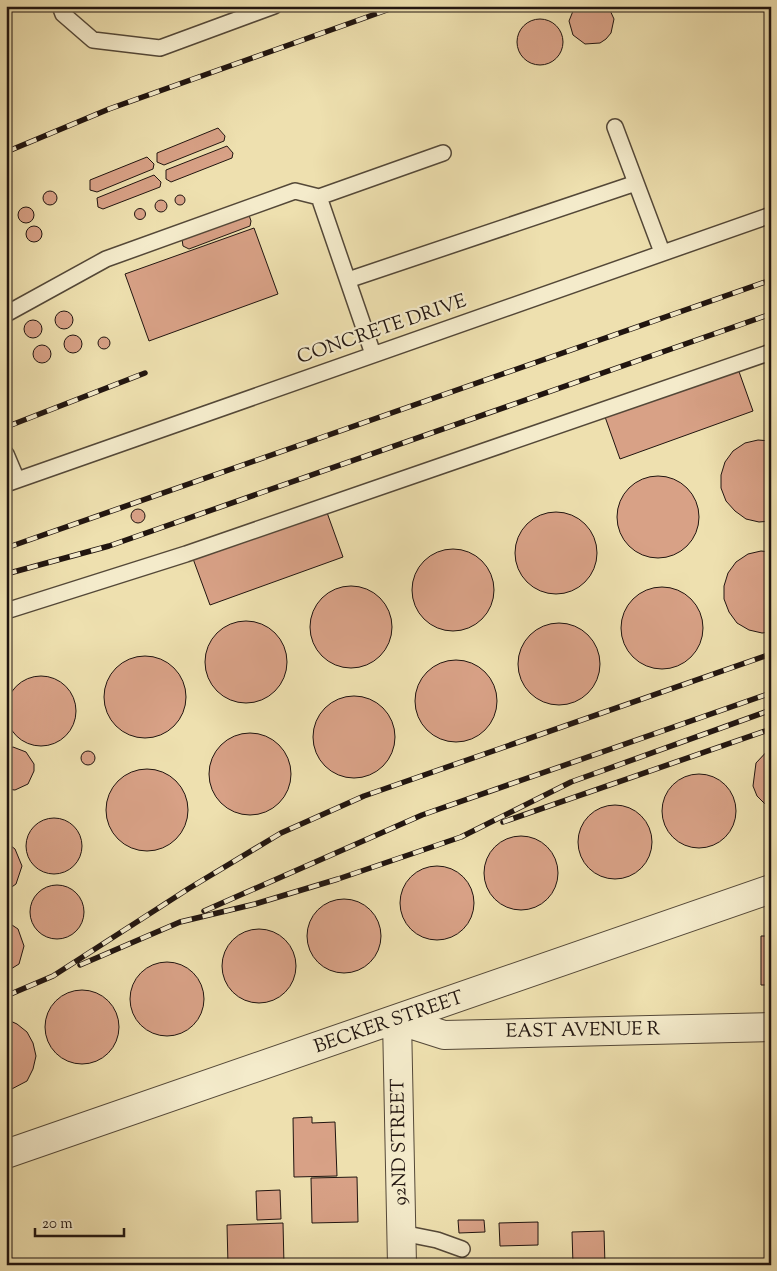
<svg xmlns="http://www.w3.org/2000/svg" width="777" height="1271" viewBox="0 0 777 1271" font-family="'Sorts Mill Goudy',serif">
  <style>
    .building { fill: #d8a186; stroke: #211510 }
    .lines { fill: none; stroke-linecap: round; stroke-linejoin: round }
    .service-casing { stroke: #544838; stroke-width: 18 }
    .minor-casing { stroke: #544838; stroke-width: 30 }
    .service { stroke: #f4ebcb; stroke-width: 15 }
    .minor { stroke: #f4ebcb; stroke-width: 28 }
    .rail-casing { stroke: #211510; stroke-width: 5.5 }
    .rail { stroke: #f4ebcb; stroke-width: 4; stroke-dasharray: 11; stroke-linecap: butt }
    .labels { text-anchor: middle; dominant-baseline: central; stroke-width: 4.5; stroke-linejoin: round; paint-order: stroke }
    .street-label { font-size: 19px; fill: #211510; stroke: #f4ebcb }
  </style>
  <rect width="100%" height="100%" fill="#eee0af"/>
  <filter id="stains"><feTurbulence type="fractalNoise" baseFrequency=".004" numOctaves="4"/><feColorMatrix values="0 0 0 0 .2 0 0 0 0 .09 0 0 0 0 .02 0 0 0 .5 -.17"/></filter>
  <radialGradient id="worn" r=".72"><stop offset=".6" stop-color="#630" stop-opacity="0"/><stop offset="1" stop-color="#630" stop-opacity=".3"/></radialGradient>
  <!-- building -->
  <path class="building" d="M575,6H608L614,19L611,33L606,39L600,43L585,44L573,35L569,21Z
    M517 42a23 23 0 1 1 46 0a23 23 0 1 1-46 0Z
    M218,128L225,136L224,141L164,165L157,162V153Z
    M227,146L233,153L232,158L171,182L166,179V170Z
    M147,157L154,164L153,169L97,192L90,190V180Z
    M154,175L161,182L160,187L103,209L98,207L97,198Z
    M43 198a7 7 0 1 1 14 0a7 7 0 1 1-14 0Z
    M175 200a5 5 0 1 1 10 0a5 5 0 1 1-10 0Z
    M155 206a6 6 0 1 1 12 0a6 6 0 1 1-12 0Z
    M18 215a8 8 0 1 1 16 0a8 8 0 1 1-16 0Z
    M134.5 214a5.5 5.5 0 1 1 11 0a5.5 5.5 0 1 1-11 0Z
    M249,215L251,221L250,226L189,249L183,246L182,239Z
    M26 234a8 8 0 1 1 16 0a8 8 0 1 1-16 0Z
    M254,228L278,294L149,341L125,274Z
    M55 320a9 9 0 1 1 18 0a9 9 0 1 1-18 0Z
    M24 329a9 9 0 1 1 18 0a9 9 0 1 1-18 0Z
    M64 344a9 9 0 1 1 18 0a9 9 0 1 1-18 0Z
    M98 343a6 6 0 1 1 12 0a6 6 0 1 1-12 0Z
    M33 354a9 9 0 1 1 18 0a9 9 0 1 1-18 0Z
    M737,366L753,411L620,459L604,414Z
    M758,440L771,441V521L759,522L746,519L735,511L726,501L721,488V475L725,462L733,451L745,443Z
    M617 517a41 41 0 1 1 82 0a41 41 0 1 1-82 0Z
    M325,507L343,557L210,605L192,556Z
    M131 516a7 7 0 1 1 14 0a7 7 0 1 1-14 0Z
    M515 553a41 41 0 1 1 82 0a41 41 0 1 1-82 0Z
    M412 590a41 41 0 1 1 82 0a41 41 0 1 1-82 0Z
    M761,551L771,552V632L762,633L749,630L737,623L729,612L724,599V586L728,573L736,562L748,554Z
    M310 627a41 41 0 1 1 82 0a41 41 0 1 1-82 0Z
    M621 628a41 41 0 1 1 82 0a41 41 0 1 1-82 0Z
    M205 662a41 41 0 1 1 82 0a41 41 0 1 1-82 0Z
    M518 664a41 41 0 1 1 82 0a41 41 0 1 1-82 0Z
    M104 697a41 41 0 1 1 82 0a41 41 0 1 1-82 0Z
    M415 701a41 41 0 1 1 82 0a41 41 0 1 1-82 0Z
    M6 711a35 35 0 1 1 70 0a35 35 0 1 1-70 0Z
    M313 737a41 41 0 1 1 82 0a41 41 0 1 1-82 0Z
    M209 774a41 41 0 1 1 82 0a41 41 0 1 1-82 0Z
    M13,747L26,752L34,764V771L28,784L15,790L6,789V749Z
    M771,747V810L757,796L753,786L756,763Z
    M81 758a7 7 0 1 1 14 0a7 7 0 1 1-14 0Z
    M106 810a41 41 0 1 1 82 0a41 41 0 1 1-82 0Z
    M662 811a37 37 0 1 1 74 0a37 37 0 1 1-74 0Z
    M578 842a37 37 0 1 1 74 0a37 37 0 1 1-74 0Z
    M26 846a28 28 0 1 1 56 0a28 28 0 1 1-56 0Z
    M484 873a37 37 0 1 1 74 0a37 37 0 1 1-74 0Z
    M6,842L15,849L22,866L16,884L6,891Z
    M400 903a37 37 0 1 1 74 0a37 37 0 1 1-74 0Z
    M30 912a27 27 0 1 1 54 0a27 27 0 1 1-54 0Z
    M307 936a37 37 0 1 1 74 0a37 37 0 1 1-74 0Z
    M6,921L18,929L24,946L19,964L6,972Z
    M222 966a37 37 0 1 1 74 0a37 37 0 1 1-74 0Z
    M761,936H771V985H761Z
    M130 999a37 37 0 1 1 74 0a37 37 0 1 1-74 0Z
    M45 1027a37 37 0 1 1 74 0a37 37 0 1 1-74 0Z
    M6,1019L17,1024L27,1032L33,1043L36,1056L33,1069L27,1081L6,1092Z
    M312,1117V1123L335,1122L337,1176L294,1177L293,1118Z
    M357,1177L358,1222L312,1223L311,1178Z
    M280,1190L281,1219L257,1220L256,1191Z
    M458,1220H484L485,1232L459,1233Z
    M538,1222V1245L500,1246L499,1223Z
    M283,1223L284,1265H228L227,1225Z
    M604,1231L605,1265H573L572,1232Z
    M539,1261V1265H504V1262Z"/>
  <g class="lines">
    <!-- service casing -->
    <g class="service-casing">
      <path id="service" d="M60,6L63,14L93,40L160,48L274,6
        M615,127L662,252
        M319,197L373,354
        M348,280L636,183
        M6,314L106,259L295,191L319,197L443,153
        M6,454L17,480
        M6,484L771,215
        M6,611L186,554L771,352
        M402,1233L437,1240L462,1249"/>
    </g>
    <!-- minor casing -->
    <g class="minor-casing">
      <path id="minor" d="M6,1154L771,889
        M402,1265L397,1020L444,1035L771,1027"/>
    </g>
    <!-- service -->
    <use href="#service" class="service"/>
    <!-- minor -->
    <use href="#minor" class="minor"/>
    <!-- rail casing -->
    <g class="rail-casing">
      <path id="rail" d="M6,117H8
        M6,152L109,109L398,6
        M6,427L145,373
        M6,548L771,280
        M6,574L109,546L771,314
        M503,822L771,729
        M204,911L422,815L771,693
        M80,965L180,922L255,904L338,879L461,837L571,782L771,710
        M6,996L53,976L188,889L281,833L364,796L771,654"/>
    </g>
    <!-- rail -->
    <use href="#rail" class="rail"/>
  </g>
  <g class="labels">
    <!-- street labels -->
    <g class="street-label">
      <text transform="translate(382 330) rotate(-19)">CONCRETE DRIVE</text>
      <text transform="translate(389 1023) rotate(-19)">BECKER STREET</text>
      <text transform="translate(583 1031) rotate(-1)">EAST AVENUE R</text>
      <text transform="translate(400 1142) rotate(-91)">92ND STREET</text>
    </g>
  </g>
  <!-- margin -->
  <rect width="777" height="1271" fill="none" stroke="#eee0af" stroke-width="25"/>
  <rect x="8" y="8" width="762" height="1256" fill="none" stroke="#211510" stroke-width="2.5"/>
  <rect x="12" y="12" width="752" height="1246" fill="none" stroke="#211510"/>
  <!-- scale -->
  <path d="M35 1228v8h89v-8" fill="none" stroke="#211510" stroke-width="2.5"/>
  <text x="42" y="1228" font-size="15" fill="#211510" stroke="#f4ebcb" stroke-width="4" paint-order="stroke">20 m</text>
  <rect width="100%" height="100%" filter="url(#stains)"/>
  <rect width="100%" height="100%" fill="url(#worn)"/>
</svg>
